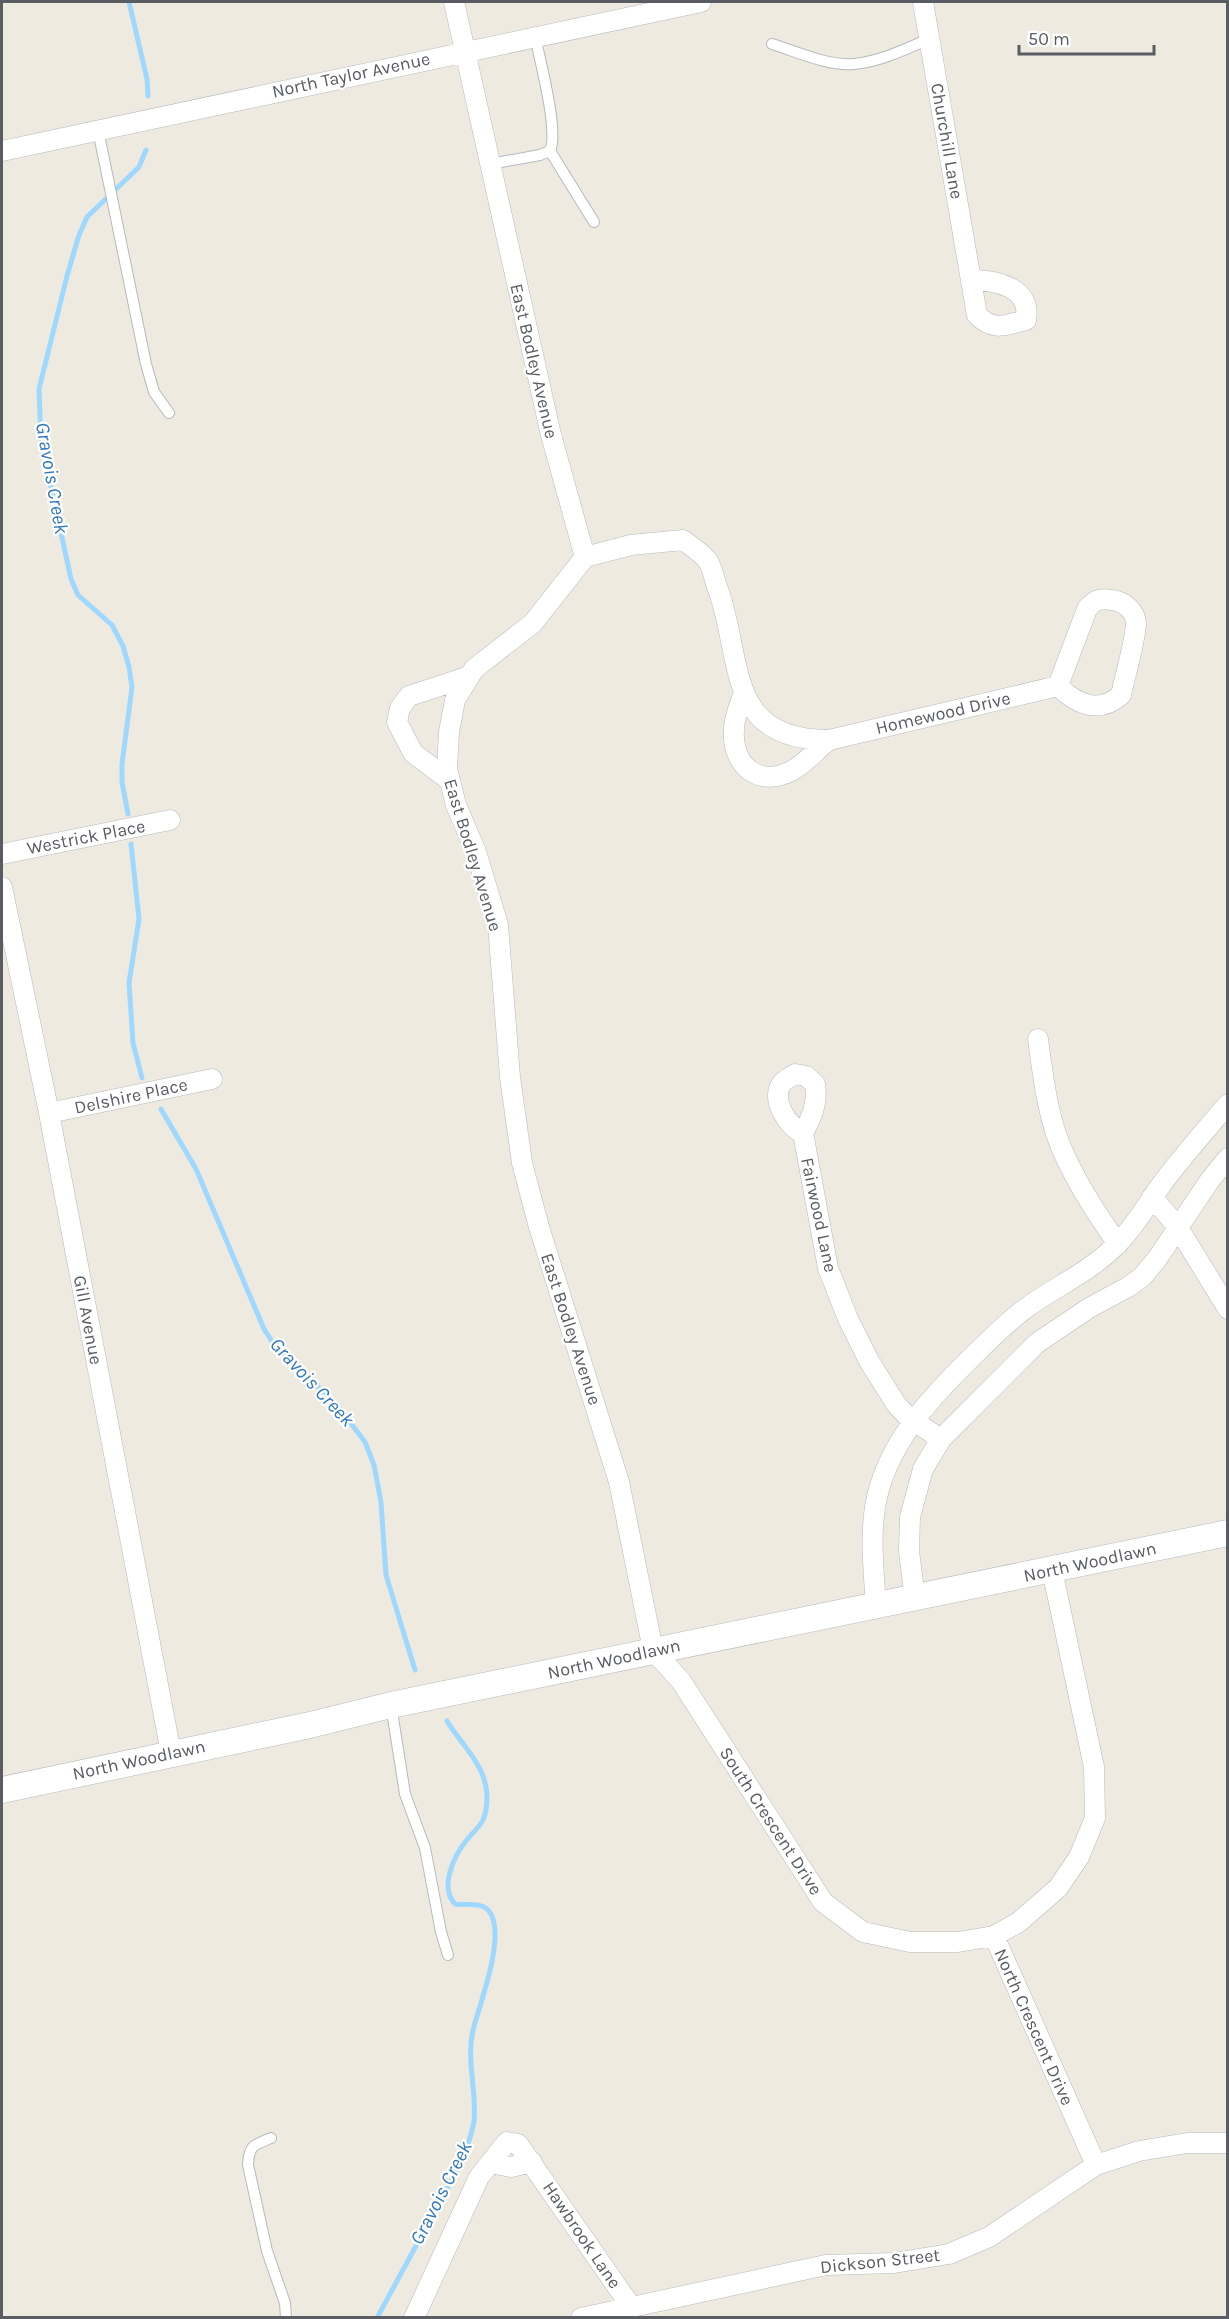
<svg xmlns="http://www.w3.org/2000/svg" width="1229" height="2319" viewBox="0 0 1229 2319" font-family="Karla,sans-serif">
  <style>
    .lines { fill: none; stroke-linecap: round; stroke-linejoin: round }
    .stream { stroke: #9ed8ff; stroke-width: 5 }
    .service-casing { stroke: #b6b9be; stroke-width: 12 }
    .minor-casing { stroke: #b6b9be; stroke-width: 21 }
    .tertiary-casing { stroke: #b6b9be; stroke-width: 27 }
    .service { stroke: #fff; stroke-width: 10 }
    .minor { stroke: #fff; stroke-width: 20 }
    .tertiary { stroke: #fff; stroke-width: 26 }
    .labels { text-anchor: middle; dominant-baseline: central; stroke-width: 4.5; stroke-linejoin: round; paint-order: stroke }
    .street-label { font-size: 18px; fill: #595d63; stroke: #fff }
    .water-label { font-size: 20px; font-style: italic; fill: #3179bc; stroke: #fff }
  </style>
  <rect width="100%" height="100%" fill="#eeeae0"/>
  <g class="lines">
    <!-- stream -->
    <path class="stream" d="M129,2L147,79L148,96
      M128,814L122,782V764L132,687L129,667L123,646L112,625L78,595L71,579L41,441L39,389L67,276L79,235L87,217L139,167L146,150
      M131,844L139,919L129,983L133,1043L142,1078
      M161,1109L196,1169L264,1329L275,1346L337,1405L365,1442L374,1465L381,1502L386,1575L415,1670
      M377,2318L464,2157C468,2145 472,2133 474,2121C477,2091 466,2061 473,2030C480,2003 507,1934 489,1911C481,1901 465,1906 455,1904C439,1887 454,1856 466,1841C471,1834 479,1828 483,1820C486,1813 487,1804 487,1797C487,1766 462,1746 447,1721"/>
    <!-- service casing -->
    <g class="service-casing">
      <path id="service" d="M772,44C795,51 830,67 854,64C879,62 906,49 929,39
        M98,130L146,364L154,392L169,413
        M550,151L594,222
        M490,164L540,155L550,151C559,131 540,61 535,36
        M391,1705L405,1794L425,1848L441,1932L448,1955
        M271,2138C254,2145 249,2145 248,2165L267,2251L285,2303L286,2318"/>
    </g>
    <!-- minor casing -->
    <g class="minor-casing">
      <path id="minor" d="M454,2L551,435L585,557
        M923,2L977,315C994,332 1005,325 1026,320C1032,288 997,280 971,280
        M2,151L701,2
        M585,557L533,623L474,669L455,700L449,732L447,769L456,805L476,852L498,925L510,1077L522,1163L539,1227L619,1482L653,1650L681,1681L823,1902L863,1932L910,1942H958L994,1936
        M585,557L631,545L683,540C691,546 702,553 708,561C713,569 715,583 719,592C743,663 726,740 829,740L1058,686C1077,705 1099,714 1121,695C1125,676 1135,642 1136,624C1136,611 1124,601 1111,600C1100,598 1094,600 1087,609L1058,686
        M744,693C740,704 734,717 734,729C731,765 759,789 793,770C806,763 817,749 829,740
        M449,780L413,753L397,722L400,708L409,696L470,676
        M2,854L170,820
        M2,887L49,1113L171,1753
        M1038,1039C1043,1076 1048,1122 1065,1156C1079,1187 1098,1216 1118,1244
        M49,1113L212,1079
        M803,1133C812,1117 818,1103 815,1084L806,1076L795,1074C792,1076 786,1079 783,1082C769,1097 787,1127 803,1133L828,1268L848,1319L869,1361L896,1404L909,1418L941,1439
        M1152,1197L1177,1226L1228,1309
        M1052,1570L1094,1767L1095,1818L1079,1857L1058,1888L1019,1922L994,1936L1096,2165
        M915,1599L909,1551L910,1517L923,1469L941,1439L1037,1343L1089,1308L1128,1287L1142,1277L1157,1259L1210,1180L1228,1158
        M876,1607C874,1574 870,1540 875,1507C885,1446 929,1399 972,1357C989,1340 1006,1323 1026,1308C1056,1286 1092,1271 1118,1243C1135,1226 1147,1205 1161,1185C1182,1157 1205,1131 1228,1104
        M490,2163L511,2167L532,2162
        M414,2318L479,2177L507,2142L518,2144L632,2308
        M581,2318L826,2265L894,2263L949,2254L989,2237L1096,2165L1139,2151L1187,2143H1228"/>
    </g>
    <!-- tertiary casing -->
    <g class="tertiary-casing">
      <path id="tertiary" d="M2,1790L310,1725L391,1705L1228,1533"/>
    </g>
    <!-- service -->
    <use href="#service" class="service"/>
    <!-- minor -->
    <use href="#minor" class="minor"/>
    <!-- tertiary -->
    <use href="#tertiary" class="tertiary"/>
  </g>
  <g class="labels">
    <!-- street labels -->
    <g class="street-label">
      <text transform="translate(351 75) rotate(-12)">North Taylor Avenue</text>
      <text transform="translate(947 141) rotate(80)">Churchill Lane</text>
      <text transform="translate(534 361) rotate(77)">East Bodley Avenue</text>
      <text transform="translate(943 713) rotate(-13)">Homewood Drive</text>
      <text transform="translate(86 837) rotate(-11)">Westrick Place</text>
      <text transform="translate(473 855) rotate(73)">East Bodley Avenue</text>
      <text transform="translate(131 1096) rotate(-12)">Delshire Place</text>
      <text transform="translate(819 1215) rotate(78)">Fairwood Lane</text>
      <text transform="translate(88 1320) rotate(79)">Gill Avenue</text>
      <text transform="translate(571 1329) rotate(72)">East Bodley Avenue</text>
      <text transform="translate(1090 1562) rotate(-12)">North Woodlawn</text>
      <text transform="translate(614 1659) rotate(-12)">North Woodlawn</text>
      <text transform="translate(139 1760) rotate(-12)">North Woodlawn</text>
      <text transform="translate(771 1821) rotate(57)">South Crescent Drive</text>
      <text transform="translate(1034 2027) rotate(66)">North Crescent Drive</text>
      <text transform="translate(582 2235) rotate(56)">Hawbrook Lane</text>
      <text transform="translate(880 2261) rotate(-6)">Dickson Street</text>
    </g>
    <!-- water labels -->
    <g class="water-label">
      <text transform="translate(52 478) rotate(80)">Gravois Creek</text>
      <text transform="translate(312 1382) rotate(47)">Gravois Creek</text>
      <text transform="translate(441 2193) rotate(-63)">Gravois Creek</text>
    </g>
  </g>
  <!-- border -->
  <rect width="1229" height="2319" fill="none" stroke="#595d63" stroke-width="6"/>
  <!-- scale -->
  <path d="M1019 45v9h135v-9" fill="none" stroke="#595d63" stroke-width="3"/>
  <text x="1028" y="45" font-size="18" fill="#595d63" stroke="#ffffff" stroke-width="4.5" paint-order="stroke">50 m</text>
</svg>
